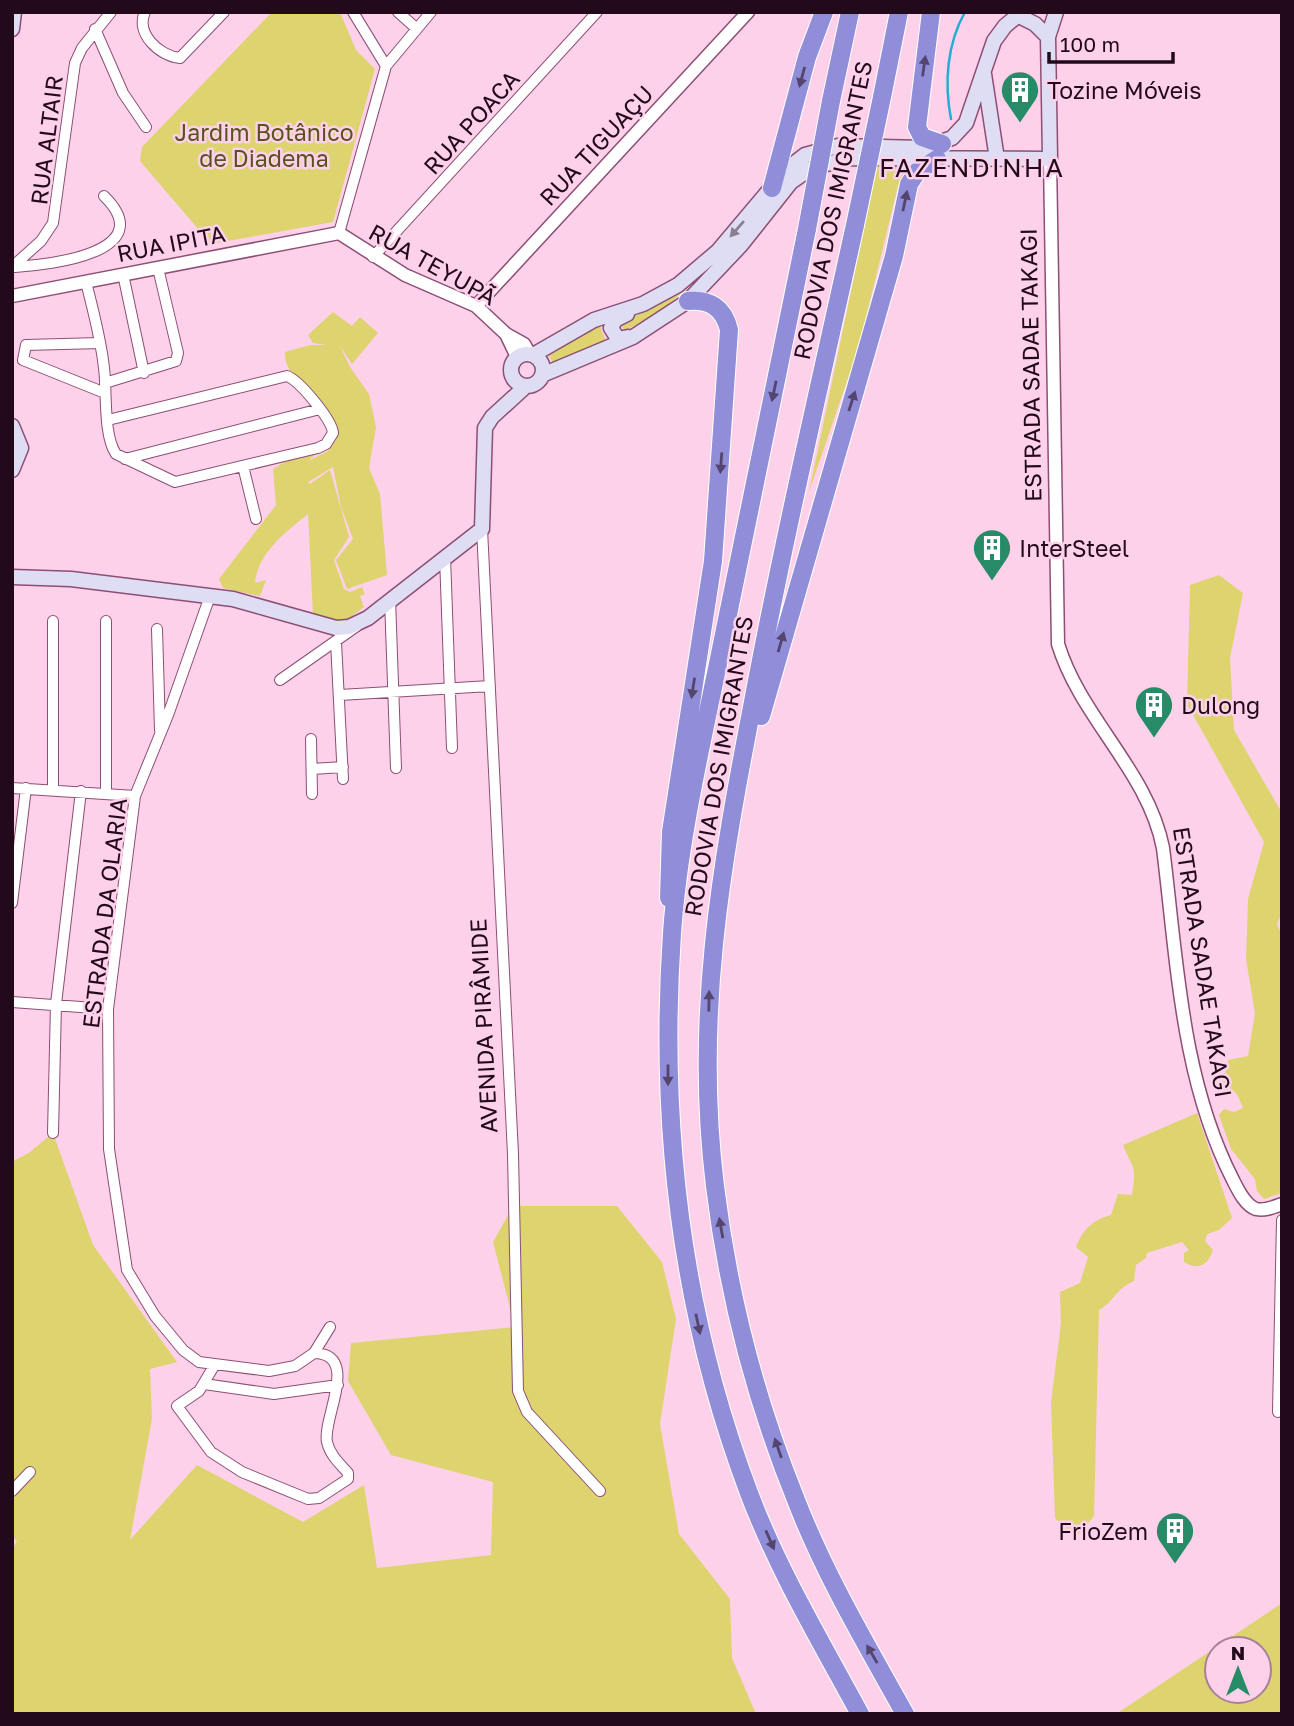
<svg xmlns="http://www.w3.org/2000/svg" width="1294" height="1726" viewBox="0 0 1294 1726" font-family="'Golos Text',sans-serif">
  <style>
    .green { fill: #ddd36f; fill-rule: evenodd }
    .lines { fill: none; stroke-linecap: round; stroke-linejoin: round }
    .stream { stroke: #25acd4; stroke-width: 2.5 }
    .minor-casing { stroke: #8d4e74; stroke-width: 12 }
    .tertiary-casing { stroke: #8d4e74; stroke-width: 15 }
    .secondary-casing { stroke: #8d4e74; stroke-width: 17 }
    .motorway-casing { stroke: #fff; stroke-width: 20 }
    .minor { stroke: #fff; stroke-width: 10 }
    .tertiary { stroke: #fff; stroke-width: 12 }
    .secondary { stroke: #deddf3; stroke-width: 14 }
    .motorway { stroke: #908ed8; stroke-width: 18 }
    .motorway-bridge-casing { stroke: #fff; stroke-width: 20; stroke-linecap: butt }
    .motorway-bridge { stroke: #908ed8; stroke-width: 18 }
    .oneway { fill: #54456f }
    .oneway2 { fill: #8a7e91 }
    .labels { text-anchor: middle; dominant-baseline: central; stroke-width: 5; stroke-linejoin: round; paint-order: stroke }
    .poi-label { font-size: 23px; fill: #230a1a; stroke: #fed1ea; text-anchor: start }
    .street-label { font-size: 23px; fill: #230a1a; stroke: #fed1ea }
    .park-label { font-size: 23px; fill: #58531e; stroke: #fed1ea }
    .quarter-label { font-size: 26px; letter-spacing: 2px; fill: #230a1a; stroke: #fed1ea }
  </style>
  <rect width="100%" height="100%" fill="#fed1ea"/>
  <!-- green -->
  <path class="green" d="M272,12H340L356,50L375,69L333,222L211,244L140,161L142,147Z
    M877,167H911L898,186L859,346L809,492Z
    M710,269L658,313L626,330L621,327V323L656,306Z
    M333,312L352,326L360,317L378,333L352,364L340,346L350,367L369,394L376,427L369,468L380,494L387,575L347,589L336,560L353,539L341,507L333,467L308,482L310,484L330,470L349,537L334,560L344,589L350,592L362,587L365,594L360,596L364,607L344,622L313,614L308,514C286,532 258,552 255,583L266,580L260,596L223,588L219,579L276,505L273,469L288,460L316,454L308,461L328,451L336,440C341,404 282,384 285,352L310,345H327L313,343L308,335Z
    M599,324L607,344L553,363L548,354Z
    M1219,575L1243,593L1230,658L1234,730L1282,813V913L1277,924L1282,936V1193L1264,1199L1257,1191L1255,1179L1231,1149L1219,1115L1224,1109L1234,1112L1243,1108L1237,1094L1223,1082L1228,1060L1248,1056L1255,1013L1246,959L1248,899L1264,842L1187,704L1190,585Z
    M1197,1113L1232,1218L1219,1230L1207,1234L1205,1241L1213,1250C1208,1265 1199,1271 1184,1262V1253L1189,1250L1182,1242L1147,1253L1146,1258L1136,1265L1134,1281C1113,1291 1115,1301 1099,1310L1094,1516L1075,1539L1055,1518L1051,1402L1061,1323L1060,1292L1080,1283L1088,1257L1076,1247C1083,1229 1093,1220 1111,1215L1118,1194L1132,1195C1137,1164 1133,1170 1123,1145Z
    M53,1133L93,1245L177,1362L150,1369L152,1419L130,1540L197,1465L303,1522L364,1485L377,1568L491,1555L493,1482L391,1455L348,1381L351,1343L515,1327L493,1242L513,1206H617L662,1262L676,1319L660,1424L679,1534L730,1599L732,1658L756,1714H12V1550L17,1541L12,1536V1162L30,1152Z
    M1282,1603V1714H1116ZM1217,1649H1259V1691H1217Z"/>
  <g class="lines">
    <!-- stream -->
    <path class="stream" d="M951,119C944,83 947,44 965,12"/>
    <!-- minor casing -->
    <g class="minor-casing">
      <path id="minor" d="M145,12C135,33 159,56 180,58L224,12
        M398,12L417,29
        M95,29L123,93L146,127
        M386,66L431,12
        M339,233L386,66L353,12
        M373,257L597,12
        M12,267L41,241L53,223L75,63L82,48L111,12
        M15,267C50,265 161,252 104,196
        M123,274L144,373
        M86,282C93,310 101,339 104,368C107,391 103,435 116,454L175,482L318,448L326,444L333,433C332,420 300,381 287,376L108,420
        M100,343L26,345L23,360L105,393
        M105,383L176,361L178,353L158,268
        M125,459L320,409
        M243,466L256,519
        M482,529L513,1154L518,1391L527,1412L600,1491
        M445,557L452,748
        M210,596L168,715L135,796L108,1009L109,1149L127,1270L155,1316L183,1350L199,1362L269,1371L295,1366L314,1353L330,1327
        M390,599L396,768
        M157,629L160,730
        M336,642L343,779
        M280,680L357,626
        M340,695L490,686
        M311,739L312,794
        M312,769L343,767
        M12,788L135,796
        M53,790V621
        M106,792V621
        M12,903L26,788
        M12,1002L108,1009
        M53,1133L56,1004L81,791
        M214,1366L199,1391L177,1406L211,1452L242,1472L308,1499L319,1498L348,1479V1473C339,1463 330,1455 327,1442C322,1419 361,1354 314,1353
        M204,1384L274,1394L338,1385
        M1278,1412L1282,1220
        M12,1491L30,1472"/>
    </g>
    <!-- tertiary casing -->
    <g class="tertiary-casing">
      <path id="tertiary" d="M1050,159L1058,644C1081,719 1148,771 1163,848C1177,959 1181,1079 1233,1180C1238,1190 1245,1205 1256,1209C1265,1211 1274,1207 1282,1204
        M12,296L339,233L405,275L476,306L506,334L524,344L529,353
        M476,306L748,12
        M506,334L517,357"/>
    </g>
    <!-- secondary casing -->
    <g class="secondary-casing">
      <path id="secondary" d="M1017,15L1035,24L1048,37
        M12,29L14,12
        M984,74L997,159
        M627,314L615,320L611,328L618,339L628,337
        M511 370a16 16 0 1 1 32 0a16 16 0 1 1-32 0Z
        M533,355L594,320L643,304L678,285L718,251L787,169L805,155L838,146L924,148L952,138L966,123L994,41L1005,26L1022,12
        M542,375L633,337L688,301L741,245L791,182L811,168L850,158L1050,159L1048,37L1056,12
        M12,426L21,448L12,470
        M12,577L71,579L233,599L336,628L349,627L368,618L482,529L485,428L492,417L526,386"/>
    </g>
    <!-- motorway casing -->
    <g class="motorway-casing">
      <path id="motorway" d="M931,12L917,127L922,137L942,144
        M882,97L899,12
        M831,101L850,12
        M772,188L807,57L824,12
        M855,225C820,384 783,542 753,702C721,867 694,1017 715,1186C728,1293 756,1401 796,1500C825,1575 866,1644 905,1714
        M807,229C779,367 750,506 722,644C703,739 679,836 672,933C659,1124 681,1313 749,1493C778,1570 821,1642 860,1714
        M761,716L894,256L909,184L917,172L937,159
        M669,898L671,832L713,561L729,330C724,308 710,299 688,301"/>
    </g>
    <!-- minor -->
    <use href="#minor" class="minor"/>
    <!-- tertiary -->
    <use href="#tertiary" class="tertiary"/>
    <!-- secondary -->
    <use href="#secondary" class="secondary"/>
    <!-- motorway -->
    <use href="#motorway" class="motorway"/>
    <!-- motorway-bridge casing -->
    <g class="motorway-bridge-casing">
      <path id="motorway-bridge" d="M855,225L882,97
        M807,229L831,101"/>
    </g>
    <!-- motorway-bridge -->
    <use href="#motorway-bridge" class="motorway-bridge"/>
  </g>
  <!-- one-way arrows -->
  <defs><path id="oneway-solid" d="M-6-.8H1V-3.2L6.5 0L1 3.2V.8H-6Z" transform="scale(1.75)"/></defs>
  <g class="oneway">
    <use href="#oneway-solid" transform="translate(924 66) rotate(-82)"/>
    <use href="#oneway-solid" transform="translate(802 77) rotate(105)"/>
    <use href="#oneway-solid" transform="translate(905 201) rotate(-78)"/>
    <use href="#oneway-solid" transform="translate(774 391) rotate(102)"/>
    <use href="#oneway-solid" transform="translate(852 401) rotate(-72)"/>
    <use href="#oneway-solid" transform="translate(721 463) rotate(94)"/>
    <use href="#oneway-solid" transform="translate(781 642) rotate(-74)"/>
    <use href="#oneway-solid" transform="translate(693 688) rotate(99)"/>
    <use href="#oneway-solid" transform="translate(709 1001) rotate(-89)"/>
    <use href="#oneway-solid" transform="translate(668 1075) rotate(90)"/>
    <use href="#oneway-solid" transform="translate(721 1228) rotate(-100)"/>
    <use href="#oneway-solid" transform="translate(698 1324) rotate(78)"/>
    <use href="#oneway-solid" transform="translate(778 1448) rotate(-109)"/>
    <use href="#oneway-solid" transform="translate(770 1540) rotate(66)"/>
    <use href="#oneway-solid" transform="translate(872 1654) rotate(-120)"/>
  </g>
  <use class="oneway2" href="#oneway-solid" transform="translate(737 229) rotate(131)"/>
  <!-- icons -->
  <defs>
    <g id="building-pin" transform="scale(2.0125)"><path d="M0 17L-7.5 6A9.5 9.5 0 1 1 7.5 6Z" fill="#268b66" stroke="#fed1ea"/><path d="M-4-6H4V6H1V3H-1V6H-4ZM-2.5-4.3h1.7v1.8h-1.7ZM.8-4.3h1.7v1.8H.8ZM-2.5-1h1.7V.8h-1.7ZM.8-1h1.7V.8H.8Z" fill="#fff"/></g>
  </defs>
  <g fill-rule="evenodd">
    <use href="#building-pin" x="1020" y="90"/>
    <use href="#building-pin" x="992" y="548"/>
    <use href="#building-pin" x="1154" y="705"/>
    <use href="#building-pin" x="1175" y="1531"/>
  </g>
  <g class="labels">
    <!-- poi labels -->
    <g class="poi-label">
      <text x="1047" y="90">Tozine Móveis</text>
      <text x="1019" y="548">InterSteel</text>
      <text x="1181" y="705">Dulong</text>
      <text x="1148" y="1531" text-anchor="end">FrioZem</text>
    </g>
    <!-- street labels -->
    <g class="street-label">
      <text transform="translate(471 122) rotate(-48)">RUA POACA</text>
      <text transform="translate(46 140) rotate(-83)">RUA ALTAIR</text>
      <text transform="translate(596 145) rotate(-47)">RUA TIGUAÇU</text>
      <text transform="translate(832 210) rotate(-78)">RODOVIA DOS IMIGRANTES</text>
      <text transform="translate(171 243) rotate(-11)">RUA IPITA</text>
      <text transform="translate(433 264) rotate(29)">RUA TEYUPÃ</text>
      <text transform="translate(1030 365) rotate(-91)">ESTRADA SADAE TAKAGI</text>
      <text transform="translate(718 766) rotate(-80)">RODOVIA DOS IMIGRANTES</text>
      <text transform="translate(104 913) rotate(-83)">ESTRADA DA OLARIA</text>
      <text transform="translate(1203 962) rotate(81)">ESTRADA SADAE TAKAGI</text>
      <text transform="translate(483 1026) rotate(-93)">AVENIDA PIRÂMIDE</text>
    </g>
    <!-- park labels -->
    <g class="park-label">
      <text x="264" y="132">Jardim Botânico<tspan x="264" dy="26">de Diadema</tspan></text>
    </g>
    <!-- quarter labels -->
    <g class="quarter-label">
      <text x="972" y="167">FAZENDINHA</text>
    </g>
  </g>
  <!-- border -->
  <rect width="1294" height="1726" fill="none" stroke="#230a1a" stroke-width="28"/>
  <!-- north arrow -->
  <g transform="translate(1238 1670)"><circle r="33" fill="#fed1ea" stroke="#a68197" stroke-width="2"/>
  <path d="M0-5L12 26L0 18L-12 26Z" fill="#268b66"/>
  <text y="-10" font-size="19" font-weight="bold" text-anchor="middle" fill="#230a1a">N</text>
  </g>
  <!-- scale -->
  <path d="M1049 52v10h124v-10" fill="none" stroke="#230a1a" stroke-width="3.5"/>
  <text x="1060" y="52" font-size="21" fill="#230a1a" stroke="#fed1ea" stroke-width="5" paint-order="stroke">100 m</text>
</svg>
